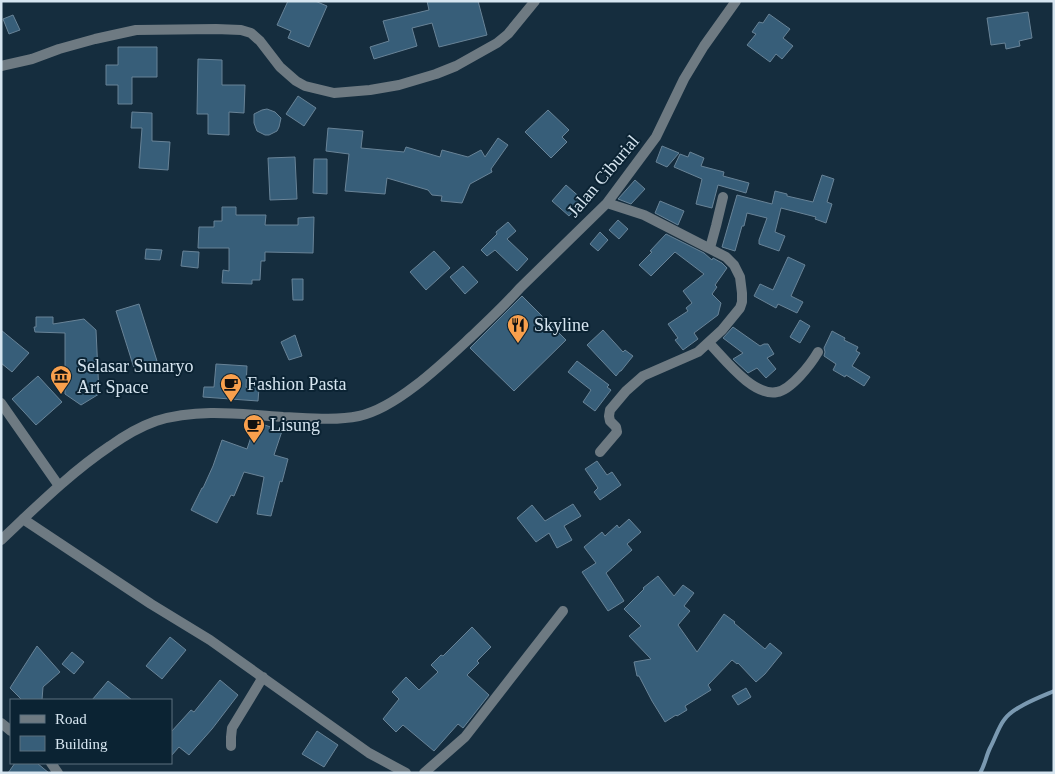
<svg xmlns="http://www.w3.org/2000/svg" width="1055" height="774" viewBox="0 0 1055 774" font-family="Georgia,serif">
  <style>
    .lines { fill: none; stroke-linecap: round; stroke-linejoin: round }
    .stream { stroke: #7a99b1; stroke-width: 4 }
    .building { fill: #375e79; stroke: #688397 }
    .minor { stroke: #6e7a82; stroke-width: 10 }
    .labels { text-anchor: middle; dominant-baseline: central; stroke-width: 4; stroke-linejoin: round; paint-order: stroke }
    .street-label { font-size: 18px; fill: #d6e5f0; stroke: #0b2333 }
    .poi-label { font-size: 18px; fill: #d6e5f0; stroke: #0b2333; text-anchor: start }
  </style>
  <rect width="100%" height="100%" fill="#152d3e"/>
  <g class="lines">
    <!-- stream -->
    <path class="stream" d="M980,773C985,765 986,756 990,748C995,739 998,728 1004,720C1013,707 1040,697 1054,691"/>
  </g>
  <!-- building -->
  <path class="building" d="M288,1H315L327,6L309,47L288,38L291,31L277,25Z
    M427,1H478L487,35L439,47L432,23L412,28L417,46L374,59L370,47L389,41L383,21L429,10Z
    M1028,12L1032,38L1019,41L1020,46L1006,49L1005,43L991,45L987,18Z
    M769,14L790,29L783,38L793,46L782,59L776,54L770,62L747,45L756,34L752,32L759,22L763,23Z
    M13,15L20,30L9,34L3,19Z
    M118,47H157V77H132V104H118V85H106V65H118Z
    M198,59L222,60V85H245L244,113L229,112V135L208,134V114H197Z
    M298,96L316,108L304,126L286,114Z
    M267,109L275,112L281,118L279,127L277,131L269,135H265L257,131L254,123V114L262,110Z
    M548,110L569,130L562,137L567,142L551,158L525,132Z
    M132,112L152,113V141L170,142L168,170L139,168L142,128H131Z
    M328,128L363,131L361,148L404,152L406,147L440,157L442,150L468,157L481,150L485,157L498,138L508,145L491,169L492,172L470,184L462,203L441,201L442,196L432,195L428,190L387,178L385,194L345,191L349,154L326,151Z
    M662,146L679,153L667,167L656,162Z
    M690,152L704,158L701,166L724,172L723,176L749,183L746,193L718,185L712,208L696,204L702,179L674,167L680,154L688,157Z
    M295,157L297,199L270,200L268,158Z
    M314,159H327V194L313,193Z
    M822,175L834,179L827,202L832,204L826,223L815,219L816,217L781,208L775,232L785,236L779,251L759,244V240L767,218L747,213L744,226H742L735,251L722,247L737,195L772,204L775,191L787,194V196L813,202Z
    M635,180L645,189L631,204L618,199Z
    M566,185L583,200L569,216L552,201Z
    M660,201L684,211L678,225L655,213Z
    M222,207H236V215H266L265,225H298V218L314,217L313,253L265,252V261H261L260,280H252V284L222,283L223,270L229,271V248H198L199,227H214V221H222Z
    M618,220L628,229L619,239L609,230Z
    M508,222L516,231L507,239L528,259L517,271L495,250L487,256L481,250L497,234L496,232Z
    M600,232L608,240L598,251L590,244Z
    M666,234L704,253L712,260L713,258L722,263L727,268L715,285L717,287L712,294L721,303L718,315L694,333L698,339L683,350L675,340L678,338L668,324L688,311L686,308L692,303L683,291L704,274L675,252L651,276L639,265L652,252L650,251Z
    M146,249L162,250L160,260L145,259Z
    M183,251L199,252L198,268L181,266Z
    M434,251L450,268L426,290L410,272Z
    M788,257L805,265L791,296L803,302L797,313L778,304L776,308L754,296L760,284L773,290Z
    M463,266L478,282L465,294L450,277Z
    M292,279H303V300H293Z
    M522,296L566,340L514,391L470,348Z
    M139,304L157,361L134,368L116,311Z
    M36,317H53V324L84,319L96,330L99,394L81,405L65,394V333L35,332L34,327H36Z
    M800,320L810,326L800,343L790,337Z
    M733,327L760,346L764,344H768L774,354L767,358L776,369L766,378L757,368L748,373L733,359L743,353L723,338Z
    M1,330L29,353L12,372L1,363Z
    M603,330L623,352L625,350L633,356L621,371H620L616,376L587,345Z
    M832,331L845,338L844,340L858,347L856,351L860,353L852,366L870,377L864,386L846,375L845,377L833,370L836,364L824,356L825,352L824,348Z
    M295,335L302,356L289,360L281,342Z
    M577,361L609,385L607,387L611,390L595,411L583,402L591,390L568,372Z
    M216,364L247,366L246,387L259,388L258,401L203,397L204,387H214Z
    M38,376L62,402L36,425L12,399Z
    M256,422L282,431L274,455L288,459L282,482L280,481L271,516L257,514L264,477L244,472L234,496L231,495L217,523L191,510L202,488H203L213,466L222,440L247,449Z
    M597,461L607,475L612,472L621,485L600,500L594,492L598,488L585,469Z
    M573,504L581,516L564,526L572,540L557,548L549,533L536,542L517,518L532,505L545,521Z
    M629,519L641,532L627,544L632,550L606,573L624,601L608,611L582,572L596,563L584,547L602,532L605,536L617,525L619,528Z
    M658,576L674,596L683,585L694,593L684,606L690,611L678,625L697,652L724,614L735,622L734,623L765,649L770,643L782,653L765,674L756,682L738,663L737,664L732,660L708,685L711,690L685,706L687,710L677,716L676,715L665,722L652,701L639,676H637L634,662L651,659L629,636L641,626L624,609L644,589L643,588Z
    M472,627L491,647L477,661L479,663L467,675L489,695L463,728L458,724L434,751L403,725L396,732L383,719L399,699L392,692L406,677L419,690L438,672L431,665L441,655L443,656Z
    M170,637L186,650L162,679L146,666Z
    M37,646L60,672L43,687L42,700H22L10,688Z
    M72,652L84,662L74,674L62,664Z
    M220,680L238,695L212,729L189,755L179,747L171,756V732L191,710L194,712Z
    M108,681L132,700H92Z
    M746,688L751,697L738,705L732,696Z
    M317,731L338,745L324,767L302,754Z
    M15,763H37L49,773H8Z"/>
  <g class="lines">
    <!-- minor -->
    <path class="minor" d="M1,66L32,59L59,49L95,39L136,30L216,29L241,30L251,33L260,41L280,67L296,81L305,86L334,93L370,90L399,85L436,74L456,66L497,43L508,34L535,1
      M710,248L716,226L723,197
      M709,343C724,358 753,397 777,392C791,390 811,364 818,352
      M1,403L59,486
      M600,452L617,432L616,427L610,421L609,416L610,410L626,391L643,376L698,352L722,330L740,308L742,302V293L740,277L734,265L726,257L644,215L607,203
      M23,519L151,604L210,640L369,753L406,773
      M1,540C36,507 70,473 110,446C124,436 139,427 156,421C197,408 241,414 283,417C308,418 334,421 359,416C397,408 444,362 472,336C489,320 505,305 520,288L607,203L656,137L684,79L704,46L736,1
      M1,723L11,731
      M231,746V737L232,728L263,677
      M51,763L58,773
      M424,773L465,737L563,611"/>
  </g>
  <!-- icons -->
  <defs>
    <g id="restaurant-pin" transform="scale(1.125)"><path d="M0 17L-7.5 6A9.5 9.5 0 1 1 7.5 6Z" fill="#f9a04d" stroke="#0b2333"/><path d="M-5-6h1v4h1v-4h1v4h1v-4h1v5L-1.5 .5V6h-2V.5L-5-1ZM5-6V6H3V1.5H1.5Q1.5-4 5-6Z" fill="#111"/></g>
    <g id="museum-pin" transform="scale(1.125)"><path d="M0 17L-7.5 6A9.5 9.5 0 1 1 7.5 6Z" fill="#f9a04d" stroke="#0b2333"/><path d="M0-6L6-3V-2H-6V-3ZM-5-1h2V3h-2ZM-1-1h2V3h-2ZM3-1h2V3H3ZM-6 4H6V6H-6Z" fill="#111"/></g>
    <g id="cafe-pin" transform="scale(1.125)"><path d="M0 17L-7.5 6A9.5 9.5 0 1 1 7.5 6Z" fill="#f9a04d" stroke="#0b2333"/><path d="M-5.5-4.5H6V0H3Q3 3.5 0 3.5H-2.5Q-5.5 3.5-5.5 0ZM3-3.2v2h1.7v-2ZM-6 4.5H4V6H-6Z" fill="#111"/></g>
  </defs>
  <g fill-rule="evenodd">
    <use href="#restaurant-pin" x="518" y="325"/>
    <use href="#museum-pin" x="61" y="376"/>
    <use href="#cafe-pin" x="231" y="384"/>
    <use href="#cafe-pin" x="254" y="425"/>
  </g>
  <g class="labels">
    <!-- street labels -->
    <g class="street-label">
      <text transform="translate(603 176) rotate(-50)">Jalan Ciburial</text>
    </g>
    <!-- poi labels -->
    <g class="poi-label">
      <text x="534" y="325">Skyline</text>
      <text x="77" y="366">Selasar Sunaryo<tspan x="77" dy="21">Art Space</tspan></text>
      <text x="247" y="384">Fashion Pasta</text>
      <text x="270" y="425">Lisung</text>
    </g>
  </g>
  <!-- border -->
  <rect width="1055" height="774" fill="none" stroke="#d6e5f0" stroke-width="5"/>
  <!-- legend -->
  <rect x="10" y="699" width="162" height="65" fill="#0b2333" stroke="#5c717f"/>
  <rect x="20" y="715" width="25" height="8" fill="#6e7a82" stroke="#5c717f"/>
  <text x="55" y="724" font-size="15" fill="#d6e5f0">Road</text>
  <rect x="20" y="736" width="25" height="15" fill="#375e79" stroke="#5c717f"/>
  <text x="55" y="749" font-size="15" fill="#d6e5f0">Building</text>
</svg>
